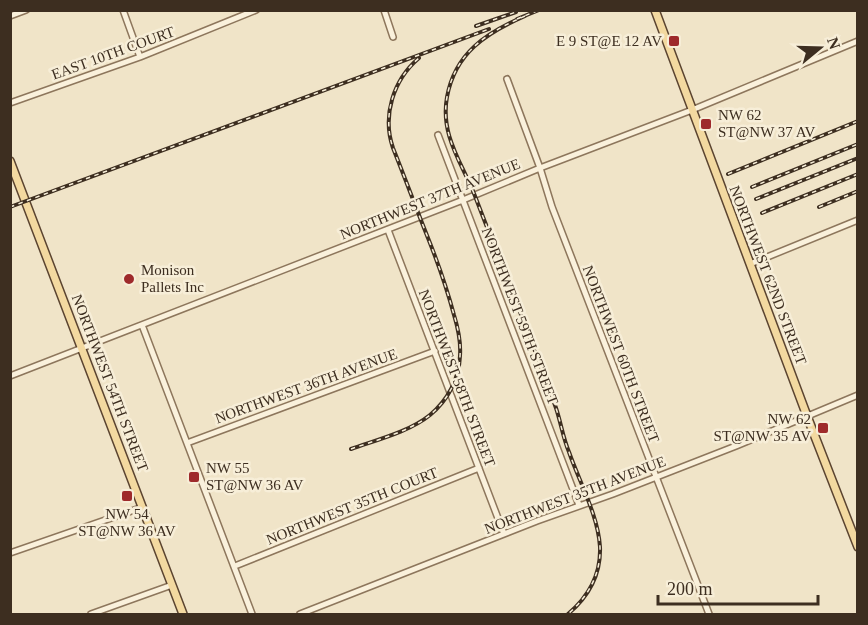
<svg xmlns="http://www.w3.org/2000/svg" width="868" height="625" viewBox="0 0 868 625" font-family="'Times New Roman',serif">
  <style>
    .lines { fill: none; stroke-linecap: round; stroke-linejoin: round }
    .minor-casing { stroke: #8d765c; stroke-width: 8 }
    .major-casing { stroke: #5b4430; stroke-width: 10 }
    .minor { stroke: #faf1dc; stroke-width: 5 }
    .major { stroke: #f3d9a0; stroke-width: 7 }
    .rail-casing { stroke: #3d2e20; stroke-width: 4 }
    .rail { stroke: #f7eed8; stroke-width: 1.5; stroke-dasharray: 4.5; stroke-linecap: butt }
    .poi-dot { fill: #9e2a2b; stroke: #f7eed8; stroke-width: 2 }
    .labels { text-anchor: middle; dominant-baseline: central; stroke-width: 5; stroke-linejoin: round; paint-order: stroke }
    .poi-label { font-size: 15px; fill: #3d2e20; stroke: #f7eed8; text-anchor: start }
    .street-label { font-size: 15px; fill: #3d2e20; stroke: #f7eed8 }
  </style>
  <rect width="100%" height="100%" fill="#f0e4c8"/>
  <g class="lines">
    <!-- minor casing -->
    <g class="minor-casing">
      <path id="minor" d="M123,10L140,57
        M384,10L393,37
        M10,16L26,10
        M507,79L540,168L552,207L709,614
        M10,103L140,57L256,10
        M438,135L579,505
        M388,230L504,534
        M750,264L858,220
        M142,325L252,614
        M10,376L463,200L540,168L692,110L858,41
        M187,443L435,351
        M10,553L143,507
        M235,566L479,468
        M91,614L172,585
        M300,614L537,521L613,494L736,446L858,395"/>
    </g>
    <!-- major casing -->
    <g class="major-casing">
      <path id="major" d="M655,10L807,416L858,547
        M10,161L183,614"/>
    </g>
    <!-- minor -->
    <use href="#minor" class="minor"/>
    <!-- major -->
    <use href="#major" class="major"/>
    <!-- rail casing -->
    <g class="rail-casing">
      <path id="rail" d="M525,16C486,33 455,53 447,97C440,135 462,163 475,196C502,267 531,337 556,408C561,423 563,438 569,452C579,481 598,515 600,547C601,574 588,597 568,614
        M517,19L539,10
        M476,26L516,12
        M728,174L858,121
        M752,187L858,144
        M756,199L858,158
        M10,207L489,29
        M819,207L858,191
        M762,213L858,174
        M351,449C376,440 409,432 430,415C448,400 459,379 460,356C461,342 458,328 454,315C447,289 438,263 428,238C416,208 405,178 393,148C382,116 393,80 419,58"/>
    </g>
    <!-- rail -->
    <use href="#rail" class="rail"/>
  </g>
  <!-- markers -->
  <g class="poi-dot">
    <rect x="668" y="35" width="12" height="12" rx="3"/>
    <rect x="700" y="118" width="12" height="12" rx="3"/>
    <circle cx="129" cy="279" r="6"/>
    <rect x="817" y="422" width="12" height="12" rx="3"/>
    <rect x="188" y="471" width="12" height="12" rx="3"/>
    <rect x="121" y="490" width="12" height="12" rx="3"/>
  </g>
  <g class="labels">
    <!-- poi labels -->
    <g class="poi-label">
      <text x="662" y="41" text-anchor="end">E 9 ST@E 12 AV</text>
      <text x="718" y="115">NW 62<tspan x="718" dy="17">ST@NW 37 AV</tspan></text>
      <text x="141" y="270">Monison<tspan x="141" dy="17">Pallets Inc</tspan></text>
      <text x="811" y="419" text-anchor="end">NW 62<tspan x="811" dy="17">ST@NW 35 AV</tspan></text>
      <text x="206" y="468">NW 55<tspan x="206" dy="17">ST@NW 36 AV</tspan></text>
      <text x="127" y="514" text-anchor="middle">NW 54<tspan x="127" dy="17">ST@NW 36 AV</tspan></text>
    </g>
    <!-- street labels -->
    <g class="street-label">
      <text transform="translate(113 53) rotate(-20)">EAST 10TH COURT</text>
      <text transform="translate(430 199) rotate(-22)">NORTHWEST 37TH AVENUE</text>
      <text transform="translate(768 275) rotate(69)">NORTHWEST 62ND STREET</text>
      <text transform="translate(520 316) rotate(69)">NORTHWEST 59TH STREET</text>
      <text transform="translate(621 354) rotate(69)">NORTHWEST 60TH STREET</text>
      <text transform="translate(457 378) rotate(69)">NORTHWEST 58TH STREET</text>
      <text transform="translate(110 383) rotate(69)">NORTHWEST 54TH STREET</text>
      <text transform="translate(306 386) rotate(-20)">NORTHWEST 36TH AVENUE</text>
      <text transform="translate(575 495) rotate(-21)">NORTHWEST 35TH AVENUE</text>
      <text transform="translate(352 506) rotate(-22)">NORTHWEST 35TH COURT</text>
    </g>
  </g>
  <!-- border -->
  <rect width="868" height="625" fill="none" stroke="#3d2e20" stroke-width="24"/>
  <!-- north arrow -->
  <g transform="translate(820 48) rotate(71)" stroke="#f7eed8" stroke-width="4.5" paint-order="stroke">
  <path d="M0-4.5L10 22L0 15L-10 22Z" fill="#3d2e20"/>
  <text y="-9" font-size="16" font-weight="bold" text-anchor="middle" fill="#3d2e20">N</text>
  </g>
  <!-- scale -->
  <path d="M658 595v9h160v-9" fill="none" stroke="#3d2e20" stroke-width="3"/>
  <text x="667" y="595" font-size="18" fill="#3d2e20" stroke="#f7eed8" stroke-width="4.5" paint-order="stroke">200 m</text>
</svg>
